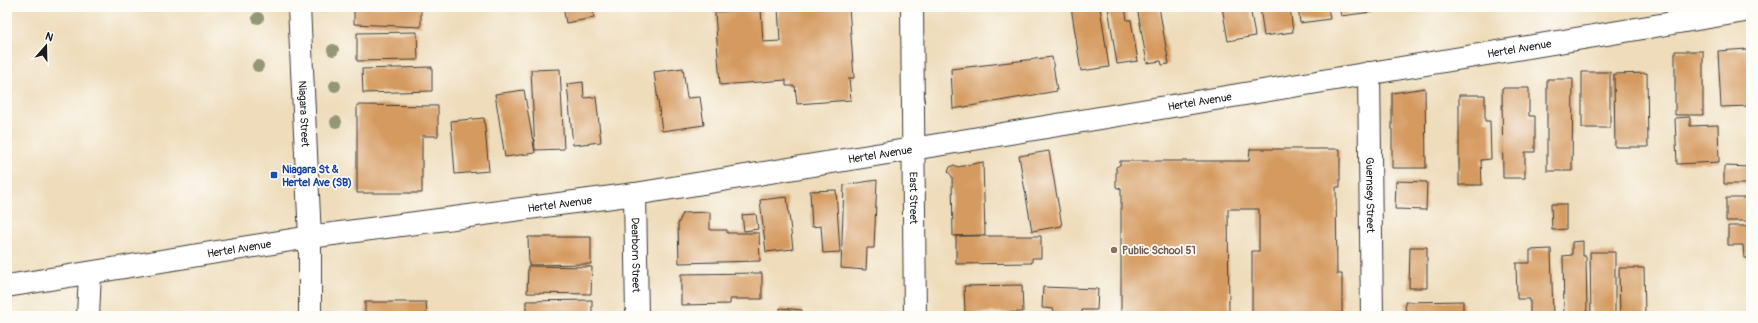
<svg xmlns="http://www.w3.org/2000/svg" width="1758" height="323" viewBox="0 0 1758 323" font-family="Pangolin,sans-serif">
  <style>
    .building { fill: #d59a5e }
    .lines { fill: none; stroke-linecap: round; stroke-linejoin: round }
    .minor-casing { stroke: #3c3934; stroke-width: 24 }
    .major-casing { stroke: #3c3934; stroke-width: 24 }
    .minor { stroke: #fff; stroke-width: 22 }
    .major { stroke: #fff; stroke-width: 22 }
    .tree { fill: #949776 }
    .transit-dot { fill: #1a4fb4; stroke: #fdfcf7; stroke-width: 1.5 }
    .education-dot { fill: #8d6e63; stroke: #fdfcf7; stroke-width: 1.5 }
    .labels { text-anchor: middle; dominant-baseline: central; stroke-width: 3.5; stroke-linejoin: round; paint-order: stroke }
    .street-label { font-size: 11px; fill: #1c1c1c; stroke: #fdfcf7 }
    .transit-label { font-size: 11px; font-weight: bold; fill: #164399; stroke: #fdfcf7; text-anchor: start }
    .education-label { font-size: 11px; font-weight: bold; fill: #785e54; stroke: #fdfcf7; text-anchor: start }
  </style>
  <rect width="100%" height="100%" fill="#fdfcf7"/>
  <filter id="ink" filterUnits="userSpaceOnUse"><feTurbulence type="fractalNoise" baseFrequency=".025" numOctaves="2"/><feDisplacementMap in="SourceGraphic" scale="8" xChannelSelector="R" yChannelSelector="G"/><feConvolveMatrix kernelMatrix="1 2 1 2 8 2 1 2 1" color-interpolation-filters="sRGB"/></filter>
  <filter id="wash" filterUnits="userSpaceOnUse"><feTurbulence type="fractalNoise" baseFrequency=".012" numOctaves="4" result="noise"/><feDisplacementMap in="SourceGraphic" scale="16" xChannelSelector="R" yChannelSelector="G"/><feGaussianBlur stdDeviation="0.9" result="paint"/><feColorMatrix in="noise" values="0 0 0 0 0 0 0 0 0 0 0 0 0 0 0 0 0 1.4 0 .05"/><feComposite in="paint" operator="in"/></filter>
  <g filter="url(#wash)">
    <rect width="100%" height="100%" fill="#eedcba"/>
    <g id="blocks">
      <!-- building -->
      <path class="building" d="M354,7H421V27L354,24Z
        M563,7H592L594,18L566,23Z
        M778,7H849L854,78H849L851,100L797,104L795,86H786V80L720,85L715,12L761,9L763,42L780,41Z
        M1071,7H1100L1109,67L1081,71Z
        M1108,7H1125L1127,20H1131L1138,61L1117,64Z
        M1137,7H1159L1169,64L1162,65L1161,61L1147,63Z
        M1222,7H1250L1255,36L1228,41Z
        M1260,7H1290L1293,32L1264,36Z
        M1298,7H1328L1330,19L1300,23Z
        M1339,7H1371L1372,12L1341,16Z
        M417,32L418,60L357,61V33Z
        M1747,49L1751,106L1721,107L1718,51Z
        M1675,51H1703V115H1675Z
        M1052,57L1057,91L953,109L951,69Z
        M432,67V91L363,93L362,69Z
        M683,68L687,98L700,97L704,125L662,131L654,72Z
        M560,69L564,149L535,150L531,70Z
        M1582,72H1610V128H1582Z
        M1647,73L1648,147H1615L1614,74Z
        M1547,79H1573L1572,171H1547Z
        M583,82L584,98L596,97L601,142L573,145L567,84Z
        M1425,88L1426,168H1392V93Z
        M1502,88H1529V116H1535V152H1525V178H1503Z
        M524,90L535,153L505,157L495,94Z
        M1459,95H1485V121H1490L1491,159L1481,160L1482,185H1459Z
        M357,105L438,106V136H422V193H357Z
        M1690,117V126L1718,125L1719,162L1677,164L1675,118Z
        M484,118L489,171L455,174L451,121Z
        M1250,149H1340V187H1336L1337,274H1342V313H1252V251H1259V209H1228L1229,316H1121V189L1116,187V167L1120,165V161H1249Z
        M1049,151L1062,226L1032,231L1019,156Z
        M983,162L985,235L953,236L952,176L948,172L950,167L954,165L958,167Z
        M1724,166L1751,167V184H1724Z
        M877,180L874,248H867L866,270L841,268L844,185Z
        M1396,181L1427,182L1426,210L1395,209Z
        M836,190L840,252L823,253L821,226L812,227L810,191Z
        M787,197L793,249L766,252L760,200Z
        M1726,198H1751V221H1726Z
        M1551,204H1566V229L1552,230Z
        M710,212V230H727V233H759L760,261L679,263L678,224L683,213Z
        M756,214L758,229L744,231L742,215Z
        M1728,226H1751V258H1744L1743,245H1728Z
        M956,236H1041V258H1032V263L956,264Z
        M528,237H591V264L529,265Z
        M1583,241V256H1586L1587,316H1564L1563,256L1572,255V242Z
        M1410,247H1427V288H1409Z
        M1551,249L1553,316H1530V299H1517L1516,263H1530V250Z
        M1590,252H1615V316H1591Z
        M528,266L592,267L591,294L527,293Z
        M1619,268H1644L1645,316H1620Z
        M762,273V299H730V304L681,305V274Z
        M1022,285L1023,312L965,313L964,286Z
        M1043,287L1098,289L1097,310H1082V314H1053L1054,309L1042,308Z
        M592,300V316H526V301Z
        M1463,301V316H1406L1405,302Z
        M365,302H426L427,316H365Z
        M780,308L802,310V316H780Z"/>
    </g>
  </g>
  <g filter="url(#ink)">
    <use href="#blocks" fill-opacity="0" stroke="#3c3934" stroke-width="1"/>
    <g class="lines">
      <!-- minor casing -->
      <g class="minor-casing">
        <g id="minor">
          <path id="s1" d="M912,7L915,316"/>
          <path id="s2" d="M1369,73L1372,316"/>
          <path id="s3" d="M635,194L637,316"/>
          <path id="s4" d="M7,286L310,237L635,194L937,145L1751,10"/>
          <path d="M88,316L90,273"/>
        </g>
      </g>
      <!-- major casing -->
      <g class="major-casing">
        <g id="major">
          <path id="s5" d="M299,7L310,237V316"/>
        </g>
      </g>
      <!-- minor -->
      <use href="#minor" class="minor"/>
      <!-- major -->
      <use href="#major" class="major"/>
    </g>
    <!-- trees -->
    <g class="tree">
      <circle cx="258" cy="18" r="6"/>
      <circle cx="333" cy="50" r="6"/>
      <circle cx="258" cy="66" r="6"/>
      <circle cx="335" cy="86" r="6"/>
      <circle cx="336" cy="122" r="6"/>
    </g>
  </g>
  <!-- markers -->
  <rect class="transit-dot" x="270" y="171" width="8" height="8" rx="2"/>
  <circle class="education-dot" cx="1114" cy="250" r="4"/>
  <g class="labels">
    <!-- street labels -->
    <g class="street-label">
      <text stroke="none"><textPath href="#s4" startOffset="1531">Hertel Avenue</textPath></text>
      <text stroke="none"><textPath href="#s4" startOffset="1207">Hertel Avenue</textPath></text>
      <text stroke="none"><textPath href="#s5" startOffset="107">Niagara Street</textPath></text>
      <text stroke="none"><textPath href="#s4" startOffset="883">Hertel Avenue</textPath></text>
      <text stroke="none"><textPath href="#s2" startOffset="122">Guernsey Street</textPath></text>
      <text stroke="none"><textPath href="#s1" startOffset="191">East Street</textPath></text>
      <text stroke="none"><textPath href="#s4" startOffset="559">Hertel Avenue</textPath></text>
      <text stroke="none"><textPath href="#s4" startOffset="235">Hertel Avenue</textPath></text>
      <text stroke="none"><textPath href="#s3" startOffset="61">Dearborn Street</textPath></text>
    </g>
    <!-- transit labels -->
    <g class="transit-label">
      <text x="282" y="169">Niagara St &amp;<tspan x="282" dy="13">Hertel Ave (SB)</tspan></text>
    </g>
    <!-- education labels -->
    <g class="education-label">
      <text x="1122" y="250">Public School 51</text>
    </g>
  </g>
  <!-- margin -->
  <rect width="1758" height="323" fill="none" stroke="#fdfcf7" stroke-width="24"/>
  <!-- north arrow -->
  <g transform="translate(46 46) rotate(20)" stroke="#fdfcf7" stroke-width="3" paint-order="stroke">
  <path d="M0-3L7 15L0 10L-7 15Z" fill="#1c1c1c"/>
  <text y="-6" font-size="11" font-weight="bold" text-anchor="middle" fill="#1c1c1c">N</text>
  </g>
</svg>
